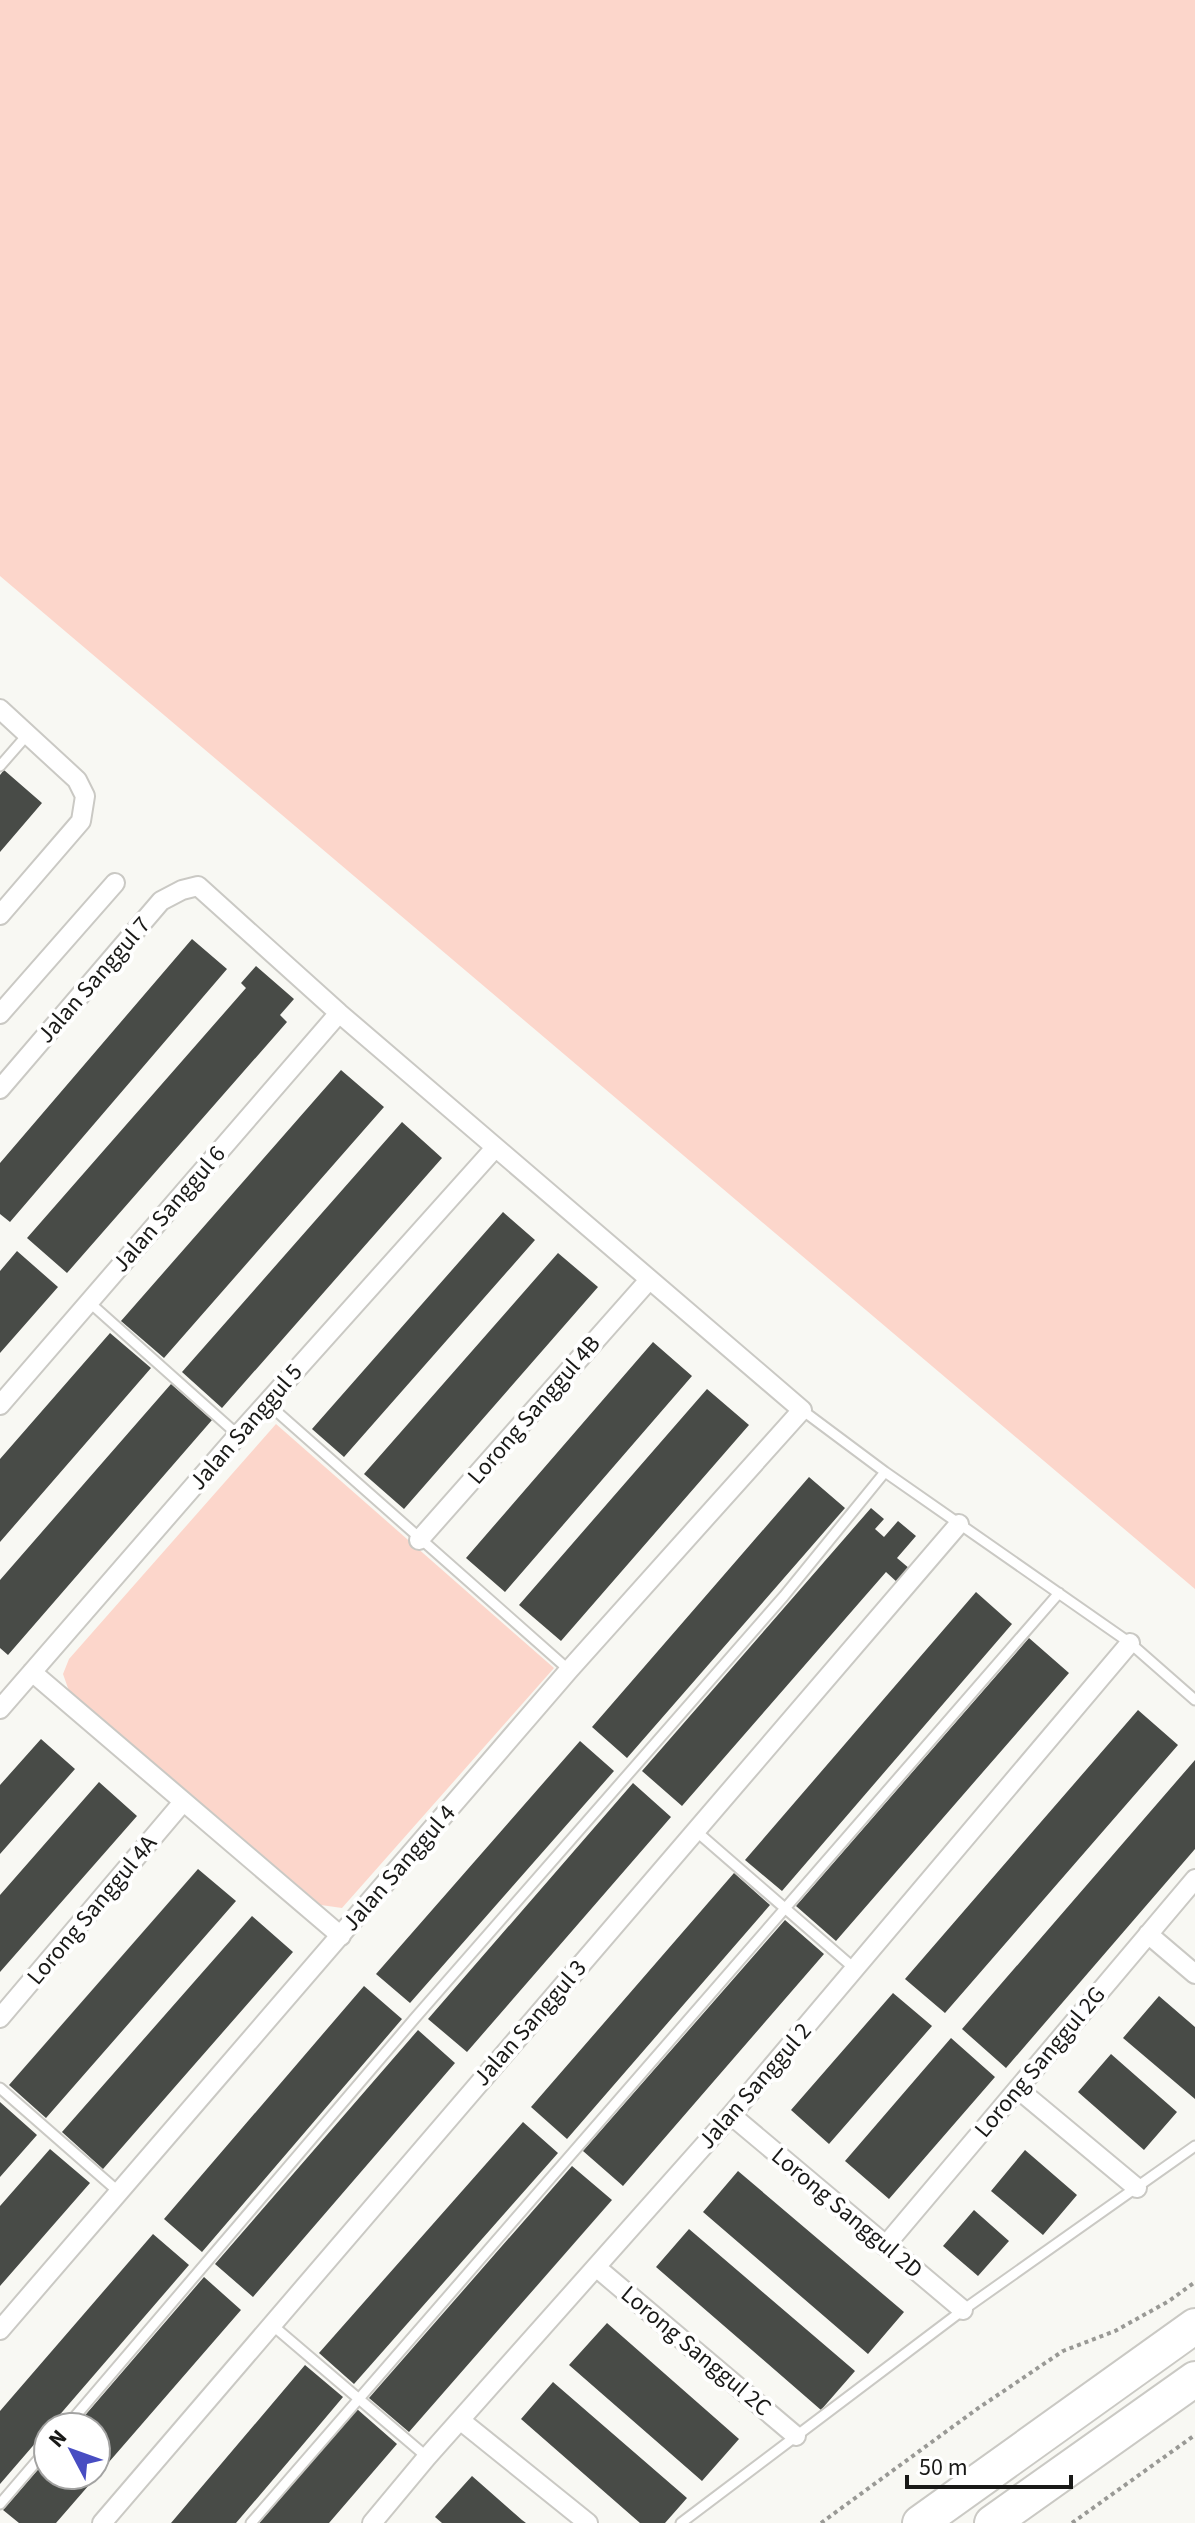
<svg xmlns="http://www.w3.org/2000/svg" width="1195" height="2523" viewBox="0 0 1195 2523" font-family="'Source Sans 3',sans-serif">
  <style>
    .green { fill: #fcd6cb }
    .building { fill: #484b47 }
    .lines { fill: none; stroke-linecap: round; stroke-linejoin: round }
    .lane-casing { stroke: #cac9c4; stroke-width: 13 }
    .street-casing { stroke: #cac9c4; stroke-width: 22 }
    .highway-casing { stroke: #cac9c4; stroke-width: 38 }
    .path { stroke: #999995; stroke-width: 4; stroke-dasharray: 4 4; stroke-linecap: butt }
    .lane { stroke: #fff; stroke-width: 9 }
    .street { stroke: #fff; stroke-width: 18 }
    .highway { stroke: #fff; stroke-width: 34 }
    .labels { text-anchor: middle; dominant-baseline: central; stroke-width: 8; stroke-linejoin: round; paint-order: stroke }
    .street-label { font-size: 24px; fill: #191917; stroke: #fff }
  </style>
  <rect width="100%" height="100%" fill="#f8f8f3"/>
  <!-- green -->
  <path class="green" d="M0,0H1195V1589L0,576Z
    M276,1424L554,1668L342,1908L321,1905L69,1691L63,1674L69,1659Z"/>
  <!-- building -->
  <path class="building" d="M4,770L42,803L0,852V775Z
    M192,939L227,969L10,1222L0,1214V1163Z
    M256,966L294,999L280,1015L287,1022L67,1273L27,1238L246,988L241,983Z
    M341,1070L384,1107L164,1358L121,1321Z
    M402,1122L442,1158L222,1408L182,1372Z
    M503,1212L535,1240L344,1457L312,1429Z
    M17,1251L58,1287L0,1353V1271Z
    M558,1253L598,1287L404,1509L364,1474Z
    M110,1333L151,1368L0,1542V1459Z
    M653,1342L692,1376L505,1592L466,1558Z
    M171,1384L212,1420L8,1655L0,1648V1580Z
    M707,1389L749,1425L561,1641L519,1605Z
    M809,1477L845,1508L627,1758L592,1727Z
    M871,1508L884,1519L875,1529L884,1537L898,1521L916,1536L897,1558L910,1569L898,1583L886,1572L682,1806L642,1771Z
    M976,1592L1012,1624L782,1891L745,1860Z
    M1029,1638L1069,1673L836,1941L796,1906Z
    M1138,1710L1178,1745L945,2013L905,1979Z
    M41,1739L75,1769L0,1854V1785Z
    M580,1741L614,1771L410,2003L376,1974Z
    M1195,1760V1849L1006,2068L962,2029Z
    M99,1782L137,1816L0,1972V1895Z
    M633,1783L671,1817L467,2052L428,2019Z
    M198,1869L236,1901L46,2118L9,2085Z
    M734,1873L770,1905L567,2139L531,2107Z
    M252,1916L293,1952L103,2169L62,2132Z
    M785,1920L824,1954L623,2186L583,2151Z
    M364,1986L402,2019L202,2252L164,2219Z
    M893,1993L932,2026L829,2144L791,2110Z
    M1159,1996L1195,2027V2099L1123,2038Z
    M418,2030L455,2063L253,2297L215,2264Z
    M951,2038L995,2077L889,2199L845,2161Z
    M1111,2054L1177,2112L1144,2150L1078,2092Z
    M0,2102L37,2135L0,2177Z
    M523,2122L558,2153L354,2384L319,2353Z
    M50,2149L90,2183L0,2286V2206Z
    M1025,2150L1077,2195L1043,2235L991,2191Z
    M572,2166L612,2200L409,2432L369,2398Z
    M738,2171L904,2312L868,2354L703,2212Z
    M974,2210L1009,2241L978,2276L943,2246Z
    M689,2229L855,2371L821,2410L656,2267Z
    M153,2234L189,2265L0,2484V2411Z
    M204,2277L241,2310L56,2523H19L3,2510L48,2458V2475H96V2427H75Z
    M607,2323L739,2439L702,2481L569,2365Z
    M305,2365L343,2397L300,2448L236,2523H171Z
    M553,2382L687,2498L665,2523H640L521,2419Z
    M357,2409L397,2444L354,2494L329,2523H259Z
    M472,2476L522,2520L526,2523H442L435,2517Z"/>
  <g class="lines">
    <!-- lane casing -->
    <g class="lane-casing">
      <path id="lane" d="M0,766L28,734
        M89,1302L238,1435
        M267,1403L569,1670
        M802,1410L885,1472L1130,1643L1195,1700
        M696,1831L855,1969
        M0,2088L120,2193
        M271,2324L427,2457
        M66,2427L415,2018L784,1596L885,1472
        M0,2504L48,2448
        M251,2523L1059,1593
        M681,2523L963,2310L1195,2146"/>
    </g>
    <!-- street casing -->
    <g class="street-casing">
      <path id="street" d="M0,709L77,780L85,796L81,821L0,915
        M0,1014L115,883
        M0,1089L161,901L182,890L198,886L339,1013L802,1410L569,1670L0,2330
        M0,1405L339,1013
        M419,1540L649,1280
        M32,1672L341,1936
        M0,1709L238,1435L495,1148
        M1148,1934L1195,1974
        M0,2018L183,1802
        M1018,2089L1137,2188
        M731,2115L963,2310
        M885,2246L1195,1879
        M596,2267L796,2436
        M460,2420L588,2523
        M102,2523L959,1524
        M372,2523L427,2457L731,2115L1130,1643"/>
    </g>
    <!-- highway casing -->
    <g class="highway-casing">
      <path id="highway" d="M920,2523L1195,2326
        M992,2523L1195,2379"/>
    </g>
    <!-- path -->
    <path class="path" d="M821,2523L977,2409L1063,2351L1115,2331L1169,2301L1195,2282
      M1072,2523L1195,2435"/>
    <!-- lane -->
    <use href="#lane" class="lane"/>
    <!-- street -->
    <use href="#street" class="street"/>
    <!-- highway -->
    <use href="#highway" class="highway"/>
  </g>
  <g class="labels">
    <!-- street labels -->
    <g class="street-label">
      <text transform="translate(94 980) rotate(-49)">Jalan Sanggul 7</text>
      <text transform="translate(169 1209) rotate(-49)">Jalan Sanggul 6</text>
      <text transform="translate(534 1410) rotate(-49)">Lorong Sanggul 4B</text>
      <text transform="translate(246 1427) rotate(-49)">Jalan Sanggul 5</text>
      <text transform="translate(399 1868) rotate(-49)">Jalan Sanggul 4</text>
      <text transform="translate(92 1910) rotate(-50)">Lorong Sanggul 4A</text>
      <text transform="translate(530 2023) rotate(-49)">Jalan Sanggul 3</text>
      <text transform="translate(1040 2062) rotate(-50)">Lorong Sanggul 2G</text>
      <text transform="translate(755 2086) rotate(-49)">Jalan Sanggul 2</text>
      <text transform="translate(847 2213) rotate(40)">Lorong Sanggul 2D</text>
      <text transform="translate(696 2351) rotate(40)">Lorong Sanggul 2C</text>
    </g>
  </g>
  <!-- north arrow -->
  <g transform="translate(72 2451) rotate(311)"><circle r="38" fill="#ffffff" stroke="#a3a3a2" stroke-width="2"/>
  <path d="M0-6L14 30L0 20L-14 30Z" fill="#484dc2"/>
  <text y="-12" font-size="22" font-weight="bold" text-anchor="middle" fill="#191917">N</text>
  </g>
  <!-- scale -->
  <path d="M907 2475v12h164v-12" fill="none" stroke="#191917" stroke-width="4"/>
  <text x="919" y="2475" font-size="24" fill="#191917" stroke="#ffffff" stroke-width="6" paint-order="stroke">50 m</text>
</svg>
